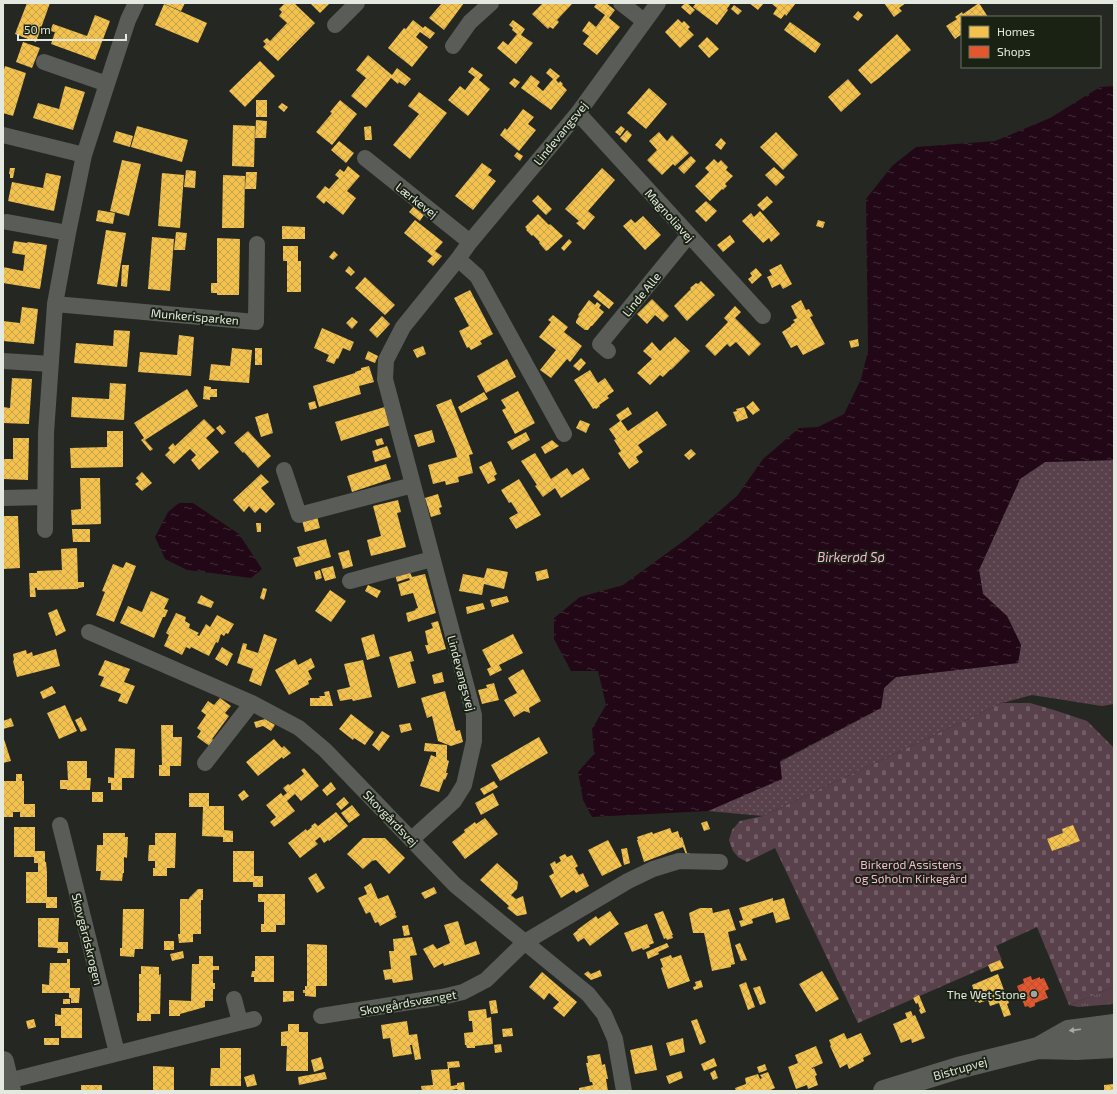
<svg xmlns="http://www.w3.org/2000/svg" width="1117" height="1094" viewBox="0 0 1117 1094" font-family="'Exo 2',sans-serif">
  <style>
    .grass { fill: url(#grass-tufts) }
    .cemetery { fill: url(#cemetery-stones) }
    .park { fill: url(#park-dots) }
    .water { fill: url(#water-ripples) }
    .homes { fill: url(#homes-cross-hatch) }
    .shops { fill: url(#shops-cross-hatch) }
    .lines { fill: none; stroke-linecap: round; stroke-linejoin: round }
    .street { stroke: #595c57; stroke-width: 16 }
    .secondary { stroke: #5b5e58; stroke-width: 22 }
    .oneway { fill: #a6aaa3 }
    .poi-dot { fill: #a1a59e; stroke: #1a2214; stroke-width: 1.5 }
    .labels { text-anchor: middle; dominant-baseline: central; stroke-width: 4; stroke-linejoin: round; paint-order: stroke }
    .street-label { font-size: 12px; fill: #e4e9e0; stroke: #1a2214 }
    .park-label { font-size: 12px; fill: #fbb8d7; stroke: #1a2214 }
    .poi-label { font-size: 12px; fill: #e4e9e0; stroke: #1a2214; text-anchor: end }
    .water-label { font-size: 13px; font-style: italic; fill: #f8b5d4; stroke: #1a2214 }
  </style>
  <defs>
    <pattern id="grass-tufts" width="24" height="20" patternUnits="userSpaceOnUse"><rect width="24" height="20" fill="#59414c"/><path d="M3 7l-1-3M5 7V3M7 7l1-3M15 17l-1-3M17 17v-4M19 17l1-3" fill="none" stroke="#715c66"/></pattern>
    <pattern id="cemetery-stones" width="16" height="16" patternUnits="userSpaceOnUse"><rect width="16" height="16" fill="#59414c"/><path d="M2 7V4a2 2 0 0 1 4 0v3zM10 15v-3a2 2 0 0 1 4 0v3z" fill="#715c66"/></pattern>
    <pattern id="park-dots" width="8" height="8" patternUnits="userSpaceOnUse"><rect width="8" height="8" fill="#59414c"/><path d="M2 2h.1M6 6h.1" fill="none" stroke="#715c66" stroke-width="1.8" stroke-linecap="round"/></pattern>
    <pattern id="water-ripples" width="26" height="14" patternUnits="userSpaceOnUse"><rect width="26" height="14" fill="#220816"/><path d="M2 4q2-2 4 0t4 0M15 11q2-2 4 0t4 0" fill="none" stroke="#422c38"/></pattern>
    <pattern id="homes-cross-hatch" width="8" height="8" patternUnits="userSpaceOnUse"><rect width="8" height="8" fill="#f2c14e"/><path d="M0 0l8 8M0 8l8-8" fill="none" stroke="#c6a24b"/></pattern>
    <pattern id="shops-cross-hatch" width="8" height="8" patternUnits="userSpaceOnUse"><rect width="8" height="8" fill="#e4572e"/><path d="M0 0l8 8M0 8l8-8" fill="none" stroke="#b45234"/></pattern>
  </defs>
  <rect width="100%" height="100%" fill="#252822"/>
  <!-- grass -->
  <path class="grass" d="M1114,987V1004L1078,1007L1069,1005Z"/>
  <!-- cemetery -->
  <path class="cemetery" d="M1002,703H1030L1054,710L1087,721L1114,748V987L1069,1005L1037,927L996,946L1002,960L858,1023L775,848L747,862L738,857L733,851L729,840L732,830L740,821L763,816Z"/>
  <!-- park -->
  <path class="park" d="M1114,460V704L1102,706L1032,695L1002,703L763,816L708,811L781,779L780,762L881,708L884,688L896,677L1018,663L1021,645L1007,616L983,594L979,570L1020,479L1045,462Z"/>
  <!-- water -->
  <path class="water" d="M1114,86V460L1045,462L1020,479L979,570L983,594L1007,616L1021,645L1018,663L896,677L884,688L881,708L780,761L782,779L708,811L592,817L583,800L578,772L594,754L592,729L606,705L598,671H571L554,639V618L580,597L623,585L689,537L737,496L763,459L799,428L818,427L844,414L861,379L868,351L866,199L892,166L916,147L995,141L1050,118L1100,87Z
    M179,503H193L239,534L262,569L251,578L187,570L165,559L155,537L168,512Z"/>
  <!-- homes -->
  <path class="homes" d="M27,3H50L36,42L15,34Z
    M166,3H185L181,11L165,4Z
    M285,3H294L315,23L278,61L263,47L266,44L263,41L267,38L270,41L287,23L279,16L282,12L279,9Z
    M310,3H330L320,13Z
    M442,3H464L444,30L429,18Z
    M543,3H573L557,20L559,22L553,29L550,27L548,29L532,14Z
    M597,3L602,4L606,3L615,10L609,18L620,27L597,55L583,44L589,36L582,31L589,21L596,27L605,15L594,7Z
    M685,3H687L695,10L690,15L681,7Z
    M696,3H731L727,9L728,10L717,25L693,7Z
    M749,3H764L758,10Z
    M772,3H796L786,16L785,14L781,19L773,14L777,8L772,4Z
    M884,3H906L899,8L902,11L894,17Z
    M979,3L988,17H962V34L955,39L946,26L957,19L955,17L962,12L963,14Z
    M164,4L207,23L198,43L155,25Z
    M734,5L742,11L738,15L731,9Z
    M858,11L863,15L858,21L853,17Z
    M95,15L110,21L95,60L51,44L55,32L50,31L53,24L87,36Z
    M678,19L682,23L684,21L690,27L688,29L694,35L680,48L665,32Z
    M413,20L423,28L425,26L435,33L430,39L420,32L416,37L428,47L412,67L388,48L404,28L406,29Z
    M513,20L525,29L521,35L533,43L516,64L497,48L503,41L508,45L517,34L512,30L513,28L509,25Z
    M790,22L821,44L815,53L784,30Z
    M897,34L911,50L879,78L871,84L858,70Z
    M707,37L719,49L709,58L698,46Z
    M23,42L40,48L32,68L16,62Z
    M368,55L392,75L397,68L411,79L405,86L399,82L398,84L391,78L366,108L351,96L366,78L356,70Z
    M260,61L275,76L245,107L229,91Z
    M5,66L26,73L13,116L3,113V72Z
    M472,67L483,75L479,80L490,89L468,116L448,100L460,86L465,90L475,77L468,72Z
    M550,68L560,76L556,80L559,83L560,81L563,84L562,85L567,90L551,110L521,88L531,75L540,82L537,86L543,91L553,79L546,73Z
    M514,78L520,82L515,88L509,83Z
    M848,79L861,94L841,112L828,97Z
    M65,86L85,92L73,130L33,118L38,103L59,109Z
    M649,88L667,104L646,129L627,113Z
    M419,92L447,113L410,159L393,145L419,114L408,106Z
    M256,100H267V117H256Z
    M340,100L357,114L332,145L316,132L332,113L330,112Z
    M282,103L288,107L284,112L278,107Z
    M523,109L534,117L528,124L536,130L519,151L500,135L505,128L507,130Z
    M256,120L267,121L266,138H255Z
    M233,125L255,126L254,167L232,166Z
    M137,126L188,140L182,162L131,147Z
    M371,126L372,140H365L364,127Z
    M621,126L625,129L620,136L615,132Z
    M627,130L632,135L626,143L620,138Z
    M116,131L133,136L130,147L113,142Z
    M659,132L667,141L672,135L689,153L675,166L673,164L662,175L647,160L657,150L649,141Z
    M776,132L798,155L783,170L760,147Z
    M721,138L726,143L721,150L715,145Z
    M339,141L354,153L346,163L331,150Z
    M517,152L523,156L520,161L514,156Z
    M691,156L696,161L684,174L678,168Z
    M714,159L718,163L721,160L728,167L726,170L733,176L725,184L727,186L723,190L722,189L710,201L695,186L709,172L705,168Z
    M122,160L141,164L129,216L110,211Z
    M482,163L492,170L488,175L496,181L473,210L455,196Z
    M348,166L360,176L347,191L356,198L343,215L326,201L324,204L316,197L325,186L329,189L336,181L344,188L336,181L339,178L335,175L340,169L344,172Z
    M774,167L785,177L776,186L765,175Z
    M10,168H15L13,178H10V174H9Z
    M602,168L615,180L588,211L595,217L584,230L576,223L579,221L565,209Z
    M186,170L196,171L195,188L184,187Z
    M246,172H257L256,189H245Z
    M46,173L61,176L54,211L8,201L12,182L43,188Z
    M162,173L184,175L180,228L158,226Z
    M223,175L245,176L244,228H222Z
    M538,195L552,209L546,215L532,201Z
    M767,196L773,202L763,211L757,205Z
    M706,201L717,211L706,222L695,211Z
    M414,206L424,215L420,221L409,212Z
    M98,210L115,213L113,224L96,221Z
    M760,211L780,234L771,242L769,238L763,243L742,221L751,213L754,217Z
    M538,214L549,225L550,224L563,236L548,250L546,251L539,243L540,242L533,235L532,236L526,230L527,229L525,227Z
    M643,216L661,235L645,250L623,226L631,219L635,223Z
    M415,220L443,242L435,251L442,256L433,266L427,261L432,256L404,233Z
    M818,220L825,222L823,228L816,226Z
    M282,226L305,227V239H282Z
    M106,230L126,233L117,287L97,284Z
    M176,232L187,233L185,250H174Z
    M730,235L735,242L723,252L717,245Z
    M152,237L174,239L170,291L148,289Z
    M217,238L240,239L239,295H217V293H211V283H217Z
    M569,239L572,242L564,251L561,248Z
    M14,241L27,243L28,242L47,245L40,289L3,283V267L23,271L25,255L12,253Z
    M283,246H298V261H301V292H287V261H283Z
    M334,251L338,255L333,260L329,257Z
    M781,264L792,284L783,289L780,284L772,288L767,277L772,275L769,270Z
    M122,265H129L127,287L121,286Z
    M349,266L355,272L351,276L345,271Z
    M756,268L762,275L752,284L748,279L752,276L750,273Z
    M365,277L395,305L385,315L355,288Z
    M701,281L715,295L687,321L674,306L691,289L690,288L696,283L698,284Z
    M470,290L493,334L480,341L482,344L471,350L469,347L467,348L459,331L469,326L454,298Z
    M598,290L614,303L609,309L593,296Z
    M652,299L669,316L663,322L655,315L647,324L637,314Z
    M589,300L595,305L597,302L601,305L599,308L604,312L592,326H591L588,330H585L576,323V321L579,316L578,315Z
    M801,300L806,310L809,309L813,316L810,317L825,344L803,355L797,345L791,348L782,332L791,326V325L795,322L793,320L797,318L791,306Z
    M735,306L741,312L735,318L761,344L749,356L736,342L730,347L727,344L715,356L705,346L728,322L724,318Z
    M22,307L38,309L34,344L3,341V321L20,323Z
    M553,315L568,327L564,332L582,346L570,362L567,359L551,378L540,370L556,350L539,337L551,322L548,320Z
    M382,316L390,324L377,338L369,330Z
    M352,317L358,322L352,329L346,323Z
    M322,328L354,342L350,351L343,348L338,359L337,358L334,364L326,361L329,355L314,348Z
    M114,330L130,331L127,367L74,363L76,343L113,346Z
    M179,335L194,337L191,376L138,372L140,352L177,355Z
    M675,337L690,351L671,370V369L663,377L660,375L650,385L637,373L652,359L643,351L652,342L660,351L670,341V342Z
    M858,339L859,346L851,348L849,341Z
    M423,346L426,354L417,358L413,350Z
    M232,348L252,350L249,383L209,380L211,364L230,366Z
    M255,348H262V365H255Z
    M368,351L378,356L375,363L365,359Z
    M581,358L586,363L579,371L573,366Z
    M507,359L516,377L486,393L477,376Z
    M369,366L374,382L359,386L361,394L319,407L313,386L355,373V372L361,370V368Z
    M590,370L598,383L605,378L614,391L607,396L609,398L599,405L600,406L596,409L595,408L593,409L574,380Z
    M12,378L32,379L29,424L3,423V407L10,408Z
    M110,383L126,384L124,420L71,417L72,397L109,399Z
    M204,386L211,387V389H217V397H210V400L203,399Z
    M187,389L198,406L145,440L153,449L150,451L141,440L144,438L134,423Z
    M518,391L535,423L515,434L502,410L506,408L501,400Z
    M484,392L488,399L461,413L458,407Z
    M451,399L473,454L469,455L473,473L458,477L459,482L446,485L445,481L433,484L428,465L457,457L455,450L436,405Z
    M315,401L317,408L310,410L308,403Z
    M753,401L760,410L753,415L746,407Z
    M388,406L394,424L341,441L335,422Z
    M628,407L632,414L621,421L628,431L657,411L667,425L638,445L643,452L636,457L639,462L629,469L618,453L621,451L614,440L616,439L609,429L620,421L616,415Z
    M744,407L748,418L737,422L733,412L737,411L736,409Z
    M268,413L273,433L261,437L255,417Z
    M204,419L215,430L206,438L219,452L199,470L191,460L196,455L190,449L174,464L165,455L170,450L168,448L173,443L175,446Z
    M580,420L590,424L586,433L576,428Z
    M220,425L226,432L222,435L216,428Z
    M432,430L435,442L418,447L414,435Z
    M107,431H123V467L71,468L70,448L107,447Z
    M248,431L271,456L258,468L244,452L243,453L234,443Z
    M526,432L530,440L512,450L507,442Z
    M13,438H29L28,480L3,479V459H13Z
    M382,438L384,444L377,446L375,440Z
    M552,440L559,446L545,454L541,447Z
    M387,446L391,457L375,462L372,451Z
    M691,449L696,454L689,460L684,455Z
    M535,453L551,479L567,468L572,475L583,468L590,479L561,498L555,488L543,497L535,486L537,485L521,461Z
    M491,461L497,474L494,476L496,480L488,484L479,467Z
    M386,464L391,479L352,492L347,476Z
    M142,472L152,483L142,491L135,484L139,481L136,478Z
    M261,474L269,482L261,488L275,504L266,513L260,508L255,513L249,506L244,512L233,500Z
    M80,478H100L101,524L72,525L71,510L81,509Z
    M519,479L541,515L516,529L509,518L518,513L511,502L509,503L501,490Z
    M438,494L442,507L439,508L441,514L431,517L425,498Z
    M398,500L401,512L397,513L406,547L371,556L367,540L381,536L373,506Z
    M3,516H18L20,568L3,569Z
    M317,516L320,528L305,532L302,520Z
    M256,523H261V532H257Z
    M72,529H90V542H73Z
    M326,539L331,557L296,567L293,558L300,556L297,547Z
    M77,548L78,582H84V587L78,588V589L37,590V588H35L36,597H30L29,573H37V571L62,570L61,549Z
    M349,550L353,566L343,569L338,553Z
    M126,562L136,566L114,622L96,615L105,592L102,591L113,564L123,568Z
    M333,566L336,578L325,581L321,569Z
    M487,568L508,572L504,589L484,584L482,595L459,591L463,574L484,578Z
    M547,569L549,578L537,581L535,572Z
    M320,570L322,578L316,580L314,572Z
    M409,570L412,577L425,574L436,613L408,622L406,613L416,610L415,609L418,608L413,593L401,596L398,584L410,580L409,578L397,582L395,574Z
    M368,585L381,591L377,598L365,591Z
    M263,588L267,589L264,600L260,598Z
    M330,590L346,601L331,622L315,611Z
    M151,591L169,599L164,609L168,610L165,617H163L154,638L120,623L128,606L142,612Z
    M201,595L214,602L211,608L197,603Z
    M507,596L509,602L492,607L490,600Z
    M483,603L485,609L467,614L466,607Z
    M57,609L66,631L56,636L48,613Z
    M176,613L186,617L185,621L190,624L189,628L199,633L197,635L199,636L206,624L210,627L217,615L234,624L228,634L226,633L224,636L221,634L218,643L216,642L209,656L191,647L190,649L186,647L182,655L164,646L169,635L166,633Z
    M438,621L446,649L428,654L425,645H428L425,631L433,628L431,623Z
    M264,634L277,639L261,686L249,681L253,669L237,663L243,643L247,644L246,649L258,653Z
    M374,634L380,656L367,660L361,638Z
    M513,634L523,653L499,665L502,670L490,676L487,669L491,667L482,650Z
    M222,647L233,654L227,666L215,659Z
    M56,649L60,666L17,677L13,661L14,660L13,654L26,650L27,654L32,652L33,656Z
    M411,651L414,661L410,662L416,683L398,688L389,657Z
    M311,658L315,667L308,671L312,679L308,681L309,684L289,695L275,670L295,659L298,665Z
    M105,660L130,669L124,682L135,686L127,704L118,701L121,694L100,686L104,677L98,675Z
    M363,660L372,697L353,701L352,699L340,701L337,690L350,687L344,664Z
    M523,669L541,701L529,708L530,713L524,711L514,717L504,700L517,693L508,678Z
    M442,672L444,682L434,684L432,675Z
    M494,683L499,700L482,704L478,690L487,688L486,685Z
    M52,686L56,693L43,699L40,692Z
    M329,691L333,706H310V698H320L319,696H325L324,692Z
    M445,691L456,731L460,730L463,742L451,746L438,741L432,716L427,718L421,698Z
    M220,698L231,706L225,713L229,716L212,739L216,741L211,747L197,737L201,731L197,728L206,715L201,711L208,701L214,705Z
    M65,705L77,731L59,739L47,713Z
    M351,714L374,732L365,745L354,738L353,740L339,729Z
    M81,717L87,730L81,732L75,720Z
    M11,718L14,726L3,729V721Z
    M265,719L275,725L271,731L263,726L256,728L254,722Z
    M410,723L412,730L401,733L399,725Z
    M161,725H173V737H182L181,766H170V776H159V765H162Z
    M382,731L390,736L379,751L372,745Z
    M3,736L11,761L3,763Z
    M539,737L548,753L500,781L491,765Z
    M274,739L282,748L284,746L291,753L283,759L282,757L258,776L246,762Z
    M425,743L447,745V760L449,761L446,773H448L445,780L444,779L439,792L420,786L431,755L436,757V752L424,751Z
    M115,748L135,749L134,778H122V790H111V783H108V777L114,778Z
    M67,761H87V778H91L90,790H67V789H60V780H68Z
    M304,768L319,786L301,801L295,794L287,801L295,811L274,827L270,822L276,817L266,805L281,793L283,796L287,793L283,788L288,784L290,785L304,774L301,770Z
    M16,774H22V781H24V804H35V817H20V812H13V817H4L3,781H16Z
    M494,781L498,787L484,795L480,789Z
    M331,782L336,789L327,796L322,790Z
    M244,790L249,796L242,801L238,795Z
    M92,792H103V802H92Z
    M189,793H209V806H224V830L233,831V842H223V837L202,836L203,807H189Z
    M493,793L499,805L481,815L475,803Z
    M344,797L349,803L341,810L336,804Z
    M352,805L360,815L349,823L341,813Z
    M336,812L348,826L329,841L328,840L324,843L320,837L315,841L318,844L300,858L288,843L306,829L307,831L312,827L311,826L315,823L318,826Z
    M485,818L498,834L465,859L452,842L465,832L464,830L475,822L476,824Z
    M707,821L710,829L704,831L701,823Z
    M1073,825L1080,841L1052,851L1047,839L1063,833L1062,829Z
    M14,827H35V851H45V862H46L47,872V897H57V908H46V903H26V872H38V863H34V857H14Z
    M670,828L672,833L678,831L680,838L682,837L687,853H689L691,857H687L683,847L644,862L637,840H638L637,837L652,832L653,834Z
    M103,833H125V837H128L127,858L124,857V873H123L122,881L100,880L101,871H96L97,845H103Z
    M155,833H176L175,868H167V876H153V868H155V861H148L149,845H155Z
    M363,838H385L405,858L389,874L376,860L372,861L363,869L347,854Z
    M608,840L622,866L602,876L588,850Z
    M627,848L630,863L624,865L621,849Z
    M233,851H254V876H263V887H253V882H233Z
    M565,854L567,857L572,855L578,866L575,868L579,875L583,873L589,886L576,893L574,890L561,898L549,876L554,873L550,864L555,861L556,864L561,861L559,857Z
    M497,863L518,882L517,889L511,895L516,899L523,896L527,914L517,916L507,908L509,906L480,880Z
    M316,873L325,888L317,893L308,878Z
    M371,883L378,899L388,895L396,913L395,914L397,917L380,926L378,922L375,923L370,912L366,914L358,898L367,894L364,887Z
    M434,887L437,893L425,899L421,893Z
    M198,889H203V900H201V934H193V942L179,943L178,934H180V899H189V898Z
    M258,894H285V925H276V932H261V924H264V902H258Z
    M773,898V901L784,898L790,919L776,923L773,912L752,919L753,923L741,927L739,921L743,920L739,908Z
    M700,908H712L713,913L729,909L736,930L728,932L735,964L731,965V967L712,971L704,933H693L689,913Z
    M123,909H144L143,949H135L134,957L120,956V948H122Z
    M610,911L619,924L590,946L584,938L578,942L573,934L578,930H577L596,916L598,919Z
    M663,911L673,935H672L673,938L667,940L666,938L664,939L654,914Z
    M38,918H59L58,942H68V953H57L58,948L38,947Z
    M458,921L465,945L476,941L480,954L444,966L443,963L434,968L423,949L433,944L437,949L450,943L444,925Z
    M647,924L654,943L649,945L650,947L643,950L642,948L632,952L624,933Z
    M408,925L410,935L404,936L402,926Z
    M412,937L417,955L410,956L413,980L393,983L392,979L385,980L383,970L391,969L389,951H394L393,939Z
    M164,941H174V950H164Z
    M667,943L669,947L658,952L659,954L648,959L646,952Z
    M740,943L747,960L741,961L735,945Z
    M307,944L327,945V986H316V997L305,996V993H303V990H305V986H307Z
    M183,951L184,958L172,961L170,954Z
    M671,955L672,958L681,955L690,981L668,989L661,968L663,967L660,959Z
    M199,956H213V966H219V970H213V983H215V989H213V1001H205V1007L180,1014V1016H169V1000L191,1001L192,964H199Z
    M255,956H274V982H254V977H251L252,971H255Z
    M67,959H70V988H80L79,1003H71V998H69V993H42V984L49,985L50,963H67Z
    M1000,960L1004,968L991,972L988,965Z
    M141,966L159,967V975L161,974L160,1014H151V1021H137V1013H139V974H141Z
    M600,970L602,976L591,980L584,974L588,971L591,974Z
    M822,971L839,999L816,1012L799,984Z
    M542,972L577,1002L564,1017L553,1008L559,1002L549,993L544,1000L529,987Z
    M998,974L1009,1003L1007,1004L1011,1015L1004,1017L999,1003L990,1006L988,1000L979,1003L978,1001L975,1002L972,995L975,994L972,985Z
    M701,980L703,987L694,990L693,987L696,986L695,982Z
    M746,982L755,1007L748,1010L739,985Z
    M760,986L766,1003L760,1005L753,988Z
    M283,991H294V1001L283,1002Z
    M919,995L926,1012L921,1014L919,1010L920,1009L918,1003L916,1004L913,998Z
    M63,999H70V1004H63Z
    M496,1000L498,1013L491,1014L489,1001Z
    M61,1008H82V1038H61V1026H55V1014L61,1015Z
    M486,1009L487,1018L491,1017L493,1044L475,1046V1048H467L466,1045H465L464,1033L473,1032L472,1021H469L468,1011Z
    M911,1011L913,1016L915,1015L925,1038L912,1043L911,1039L901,1043L893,1024L907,1018L905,1013Z
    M34,1019L36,1027L28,1029L26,1021Z
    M697,1019L706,1042L700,1045L691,1021Z
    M407,1021L409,1035L417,1034L421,1059L415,1060L412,1045H410L412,1054L393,1057L390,1038L383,1039L381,1025Z
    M288,1024H299V1032H308V1071H286L287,1046H281V1032L288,1031Z
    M512,1028L513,1036L503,1037L502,1029Z
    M844,1033L847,1039L861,1033L871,1054L863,1058L864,1061L849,1069L847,1064L840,1068L830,1046L831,1045L829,1040Z
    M44,1038H59V1045H44Z
    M683,1038L685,1052L670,1056L666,1043Z
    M501,1044L502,1052L495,1053L494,1045Z
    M652,1045L657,1070L635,1074L630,1050Z
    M816,1046L823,1063L812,1068V1069L814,1068L817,1075L815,1076L818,1085L808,1089L807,1085L796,1089L788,1067L798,1063L795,1055Z
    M220,1048H241V1086H210L211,1068H220Z
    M600,1054L602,1065L605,1064L608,1079H606L608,1091H579V1088L593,1085L592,1082H590L586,1063H588L587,1056Z
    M321,1057L324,1068L323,1069L314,1072L311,1060Z
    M714,1058L717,1066L704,1071L701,1064Z
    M459,1061L460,1067L449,1068L451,1086L457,1085V1083L464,1082L465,1091H458L457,1089L451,1090V1091H422L421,1086L433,1085L431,1070L448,1069L447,1062Z
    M765,1064L767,1070L759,1073L757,1067Z
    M153,1066L174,1067V1091H153Z
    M715,1070L718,1078L713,1080L710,1073Z
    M681,1071L683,1078L669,1084L666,1076Z
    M325,1072L327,1079L299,1085L298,1077Z
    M768,1072L775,1088L768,1091H736L735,1088L746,1084L745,1078L758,1074L760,1079L762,1078L760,1075Z
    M254,1074L257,1085L247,1087L244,1077Z
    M1114,1084V1091H1104V1085Z
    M81,1085H102V1091H81Z"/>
  <!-- shops -->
  <path class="shops" d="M1031,976L1032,980L1040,977V979L1044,978L1049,989L1045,991L1048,998L1035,1003V1006L1030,1008L1028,1006L1025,1007L1017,986L1024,983L1023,979Z"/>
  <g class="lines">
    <!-- street -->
    <path class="street" d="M621,3L644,21
      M335,25L357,3
      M453,46L470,22L491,3
      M44,62L107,84
      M578,113L763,316
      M3,135L84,155
      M365,158L470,242
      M7,222L68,233
      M458,259L477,276L564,434
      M55,304L256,322L257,244
      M608,351L600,344L689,235
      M3,361L51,364
      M284,470L299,515L413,485
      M3,498L45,497
      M45,530L46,433L55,304L68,233L84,155L107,84L128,20L136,3
      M350,581L432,559
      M89,632L252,703L299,728L325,750L455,885L588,994L604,1014L615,1039L624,1091
      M205,763L252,703
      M60,825L117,1053
      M412,839L454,801L464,785L474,741V715L385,379L386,360L403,327L458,259L470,242L578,113L658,3
      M234,999L240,1022
      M321,1016L442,997L463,992L486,980L525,942L628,881L653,869L679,861L720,862
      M8,1081L254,1019"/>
    <!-- secondary -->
    <path class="secondary" d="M1039,1048L1076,1049L1114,1047
      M3,1062L10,1091
      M884,1091L958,1068L1038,1048L1068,1031L1114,1025"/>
  </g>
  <!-- one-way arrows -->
  <defs><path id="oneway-solid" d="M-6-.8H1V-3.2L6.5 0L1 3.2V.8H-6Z"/></defs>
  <use class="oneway" href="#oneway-solid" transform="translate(1075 1030) rotate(173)"/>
  <!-- markers -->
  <circle class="poi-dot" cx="1034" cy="994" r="4"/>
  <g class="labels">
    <!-- street labels -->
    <g class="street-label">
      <text transform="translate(560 133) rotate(-51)">Lindevangsvej</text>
      <text transform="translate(417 200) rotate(38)">Lærkevej</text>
      <text transform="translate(670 215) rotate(48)">Magnoliavej</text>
      <text transform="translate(641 294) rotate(-51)">Linde Alle</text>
      <text transform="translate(195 316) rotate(5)">Munkerisparken</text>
      <text transform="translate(462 673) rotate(75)">Lindevangsvej</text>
      <text transform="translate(391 818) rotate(46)">Skovgårdsvej</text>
      <text transform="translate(88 939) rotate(76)">Skovgårdskrogen</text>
      <text transform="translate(408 1002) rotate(-10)">Skovgårdsvænget</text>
      <text transform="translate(960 1068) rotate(-16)">Bistrupvej</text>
    </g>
    <!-- park labels -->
    <g class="park-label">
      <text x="911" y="864">Birkerød Assistens<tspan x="911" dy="14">og Søholm Kirkegård</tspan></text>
    </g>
    <!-- poi labels -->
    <g class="poi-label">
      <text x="1026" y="994">The Wet Stone</text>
    </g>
    <!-- water labels -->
    <g class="water-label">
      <text x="851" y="557">Birkerød Sø</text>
    </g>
  </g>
  <!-- border -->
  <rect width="1117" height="1094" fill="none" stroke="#e4e9e0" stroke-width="8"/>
  <!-- legend -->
  <rect x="961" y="16" width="140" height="52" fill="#1a2214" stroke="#6b7266"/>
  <rect x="969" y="26" width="20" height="12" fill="#f2c14e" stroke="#6b7266"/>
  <text x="997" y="36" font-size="12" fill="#e4e9e0">Homes</text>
  <rect x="969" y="46" width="20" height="12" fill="#e4572e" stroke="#6b7266"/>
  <text x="997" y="56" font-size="12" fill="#e4e9e0">Shops</text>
  <!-- scale -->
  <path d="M18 34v6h108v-6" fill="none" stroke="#e4e9e0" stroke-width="2"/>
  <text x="24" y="34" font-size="12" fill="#e4e9e0" stroke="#1a2214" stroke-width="3" paint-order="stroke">50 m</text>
</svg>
